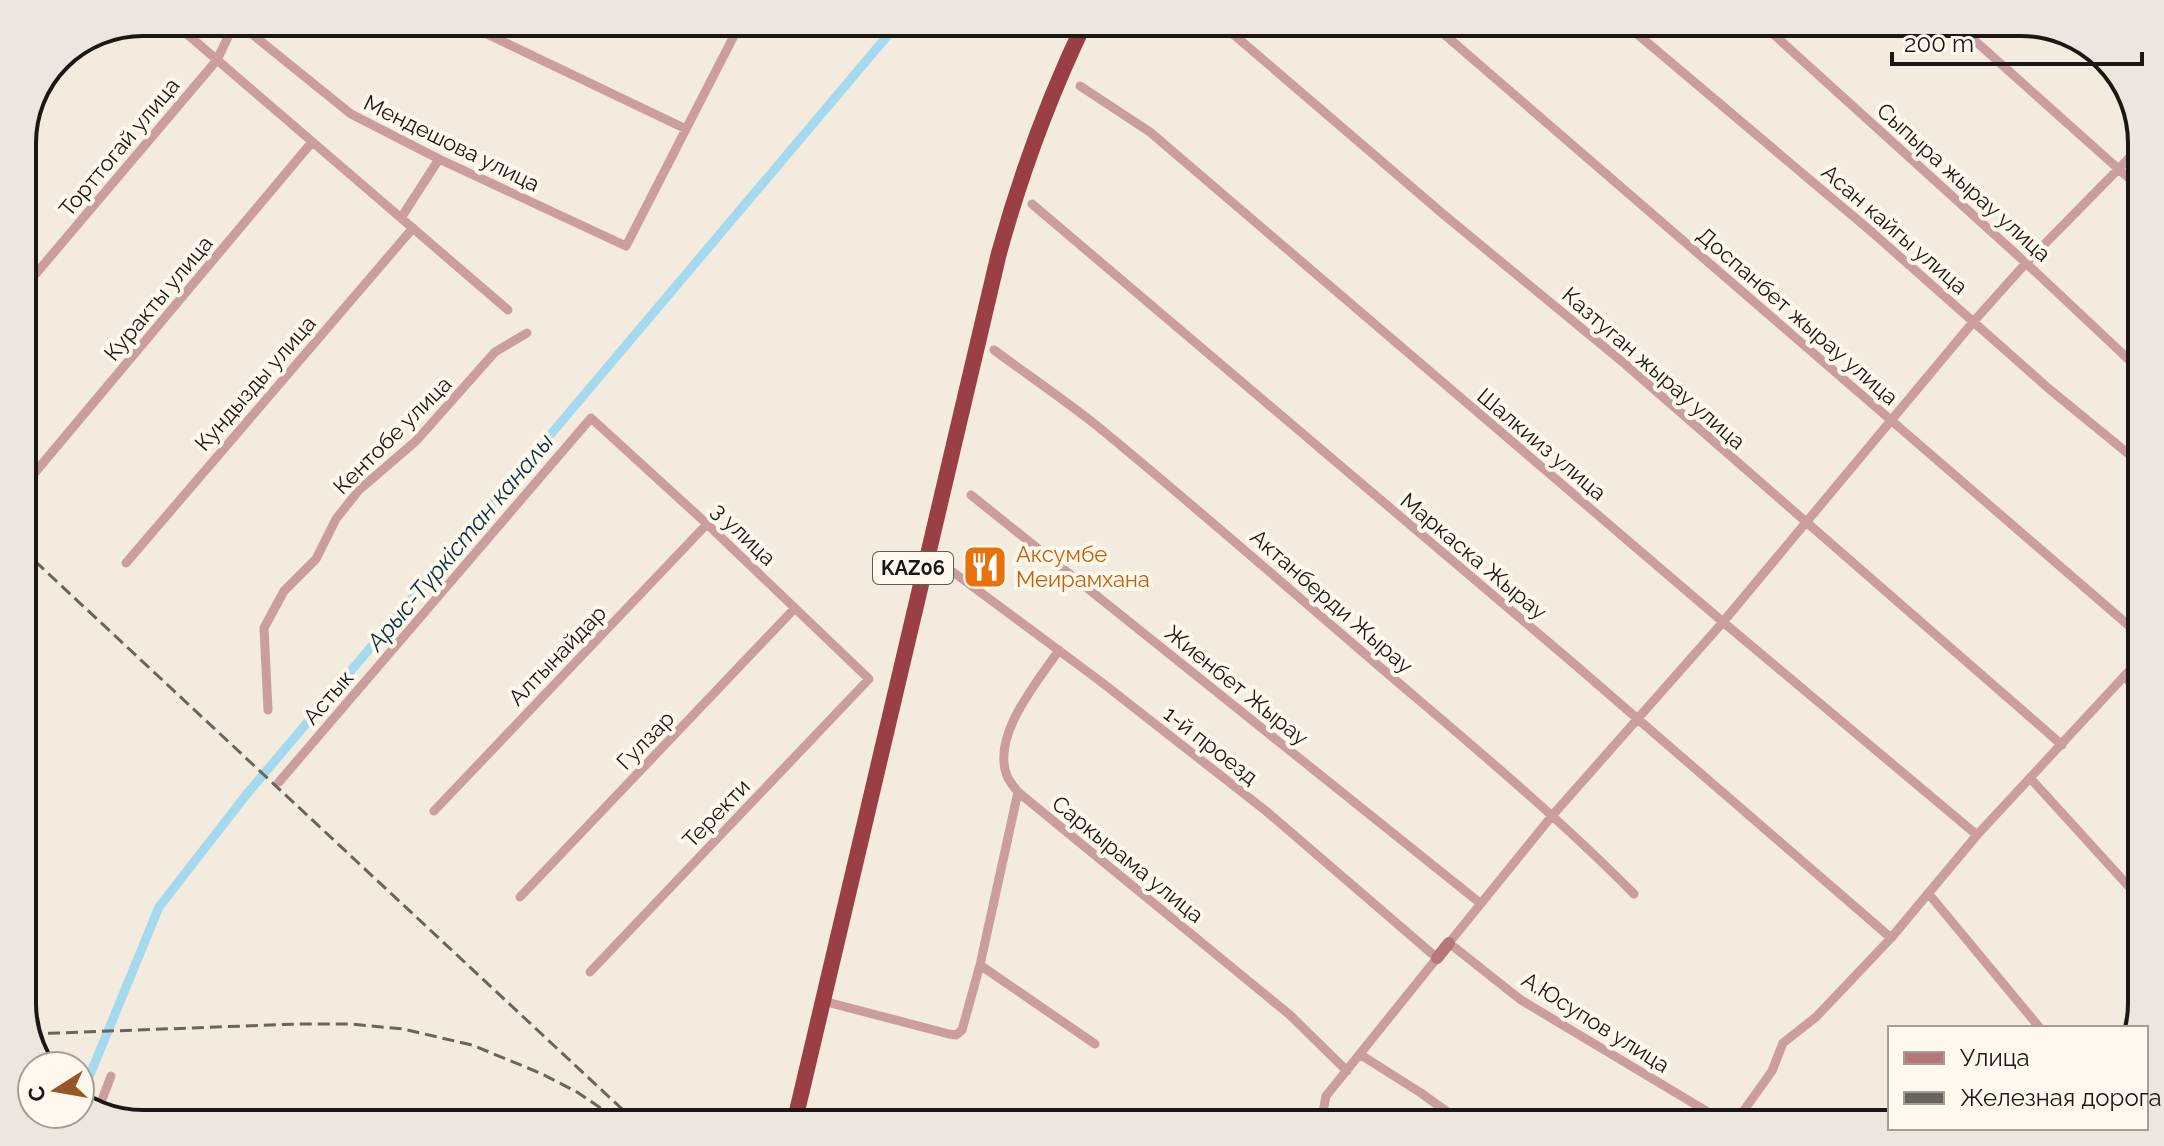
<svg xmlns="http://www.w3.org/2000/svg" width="2164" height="1146" viewBox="0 0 2164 1146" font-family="Raleway,sans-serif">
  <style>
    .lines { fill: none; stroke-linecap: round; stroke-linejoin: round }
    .canal { stroke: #a5d9ef; stroke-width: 9 }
    .street { stroke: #cb9d9d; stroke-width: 9 }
    .secondary { stroke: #b77677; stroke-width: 12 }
    .highway { stroke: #993f45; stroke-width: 16 }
    .rail { stroke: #69645c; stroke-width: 3; stroke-dasharray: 12 6; stroke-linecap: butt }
    .labels { text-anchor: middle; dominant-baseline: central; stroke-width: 8; stroke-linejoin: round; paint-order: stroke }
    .shield { fill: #fff8ed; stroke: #5f5b54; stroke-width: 2 }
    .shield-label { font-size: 20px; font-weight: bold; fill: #1b1813 }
    .street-label { font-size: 22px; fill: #1b1813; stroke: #fff8ed }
    .food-label { font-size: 22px; fill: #c56008; stroke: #fff8ed; text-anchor: start }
    .water-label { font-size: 24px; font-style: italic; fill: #043443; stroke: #fff8ed }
    .rim { fill: none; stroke: #1b1813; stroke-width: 4 }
  </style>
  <rect width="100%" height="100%" fill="#f3ebdd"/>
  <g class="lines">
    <!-- canal -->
    <path class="canal" d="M80,1099L159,907L246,795L899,22"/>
    <!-- street -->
    <path class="street" d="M173,22L508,310
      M237,22L351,114L439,159L626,246L741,22
      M462,22L686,129
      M1219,22L1443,214L1625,364L2062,745
      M1430,22L2142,637
      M1623,22L1873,233L2048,388L2142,465
      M1760,22L2026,263L2142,372
      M1954,22L2142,190
      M53,69L65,54
      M1080,86L1150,132L1723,622L1977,835
      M1032,204L1573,663L1891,938
      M401,218L439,159
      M22,290L217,60L235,22
      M994,350C1028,375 1063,399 1096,425C1185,498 1272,574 1359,649C1452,729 1548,807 1634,894
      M32,476L312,142
      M971,495L1480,903
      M126,563L413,228
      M953,572L1100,681L1266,811L1437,958L1326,1096L1322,1117L1326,1124
      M2124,676L2142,695
      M268,710L264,628L284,591L316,559L336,519L359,490L416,441L495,352L527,333
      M2031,779L2142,901
      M279,782L591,418L707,524L869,679L590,972
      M1018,792C1014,787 1009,781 1007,776C991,735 1038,681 1059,650
      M434,811L707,524
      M1928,893L2040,1028
      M520,897L795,608
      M980,965L1095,1044
      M823,1001L949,1034L956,1035L962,1030L980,965L1018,792L1290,1015L1347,1071
      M1361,1055L1421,1093L1464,1124
      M97,1113L111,1076
      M1728,1124L1521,1000L1449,943L1551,817L1723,622L1974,321L2026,263L2142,145
      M1729,1124L1742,1113L1772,1071L1783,1043L1816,1017L1891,938L1977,835L2142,657"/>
    <!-- secondary -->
    <path class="secondary" d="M1437,958L1449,943"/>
    <!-- highway -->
    <path class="highway" d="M794,1124L999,253C1021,173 1049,97 1085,22"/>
    <!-- rail -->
    <path class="rail" d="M22,549L638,1124
      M30,1034L298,1024H351L403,1029L472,1045L540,1073L577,1092L624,1124"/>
  </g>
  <!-- icons -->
  <defs>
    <g id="restaurant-square" transform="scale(2.3)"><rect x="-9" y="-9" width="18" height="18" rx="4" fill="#e8710a" stroke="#fff8ed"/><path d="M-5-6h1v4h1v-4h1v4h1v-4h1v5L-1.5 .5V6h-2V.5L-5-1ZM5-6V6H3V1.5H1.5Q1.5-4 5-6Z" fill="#fff"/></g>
  </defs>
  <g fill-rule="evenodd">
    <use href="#restaurant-square" x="985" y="567"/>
  </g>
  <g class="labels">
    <!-- shield labels -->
    <rect class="shield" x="873" y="552" width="80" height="32" rx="6"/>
    <g class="shield-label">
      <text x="913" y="568">KАZ06</text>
    </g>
    <!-- street labels -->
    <g class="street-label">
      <text transform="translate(452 143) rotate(26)">Мендешова улица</text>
      <text transform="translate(119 147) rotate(-50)">Торттогай улица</text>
      <text transform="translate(1964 182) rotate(42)">Сыпыра жырау улица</text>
      <text transform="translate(1895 229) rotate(41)">Асан кайгы улица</text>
      <text transform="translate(158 298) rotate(-50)">Куракты улица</text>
      <text transform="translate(1798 316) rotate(41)">Доспанбет жырау улица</text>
      <text transform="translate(1654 368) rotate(41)">Казтуган жырау улица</text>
      <text transform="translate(255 383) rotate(-49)">Кундызды улица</text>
      <text transform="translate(392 435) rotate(-45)">Кентобе улица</text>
      <text transform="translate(1542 444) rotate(40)">Шалкииз улица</text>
      <text transform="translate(744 534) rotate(44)">3 улица</text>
      <text transform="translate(1474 556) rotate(40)">Маркаска Жырау</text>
      <text transform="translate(1332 601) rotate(41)">Актанберди Жырау</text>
      <text transform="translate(557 655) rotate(-46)">Алтынайдар</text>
      <text transform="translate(1237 685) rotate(39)">Жиенбет Жырау</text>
      <text transform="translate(328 697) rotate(-49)">Астык</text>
      <text transform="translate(645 740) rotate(-46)">Гулзар</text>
      <text transform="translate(1211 745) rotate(38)">1-й проезд</text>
      <text transform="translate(716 813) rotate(-46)">Теректи</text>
      <text transform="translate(1128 859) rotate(39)">Саркырама улица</text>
      <text transform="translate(1596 1022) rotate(32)">А.Юсупов улица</text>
    </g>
    <!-- food labels -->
    <g class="food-label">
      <text x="1016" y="554">Аксумбе<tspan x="1016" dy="25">Меирамхана</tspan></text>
    </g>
    <!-- water labels -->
    <g class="water-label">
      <text transform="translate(460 542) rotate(-50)">Арыс-Түркістан каналы</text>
    </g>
  </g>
  <!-- crop -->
  <path d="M0 0H2164V1146H0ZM143 36H2021A107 107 0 0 1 2128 143V1003A107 107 0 0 1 2021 1110H143A107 107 0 0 1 36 1003V143A107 107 0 0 1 143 36Z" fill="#ede6dc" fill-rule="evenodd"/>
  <path class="rim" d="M143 36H2021A107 107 0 0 1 2128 143V1003A107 107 0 0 1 2021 1110H143A107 107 0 0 1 36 1003V143A107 107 0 0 1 143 36Z"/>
  <!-- legend -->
  <rect x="1888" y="1026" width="260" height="104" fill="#fff8ed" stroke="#a49e96" stroke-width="2"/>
  <rect x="1904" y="1052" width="40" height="12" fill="#b77677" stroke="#a49e96" stroke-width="2"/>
  <text x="1960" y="1066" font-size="24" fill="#1b1813">Улица</text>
  <rect x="1904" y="1092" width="40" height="12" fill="#69645c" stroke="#a49e96" stroke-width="2"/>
  <text x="1960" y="1106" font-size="24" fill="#1b1813">Железная дорога</text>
  <!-- north arrow -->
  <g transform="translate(56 1090) rotate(259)"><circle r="38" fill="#fff8ed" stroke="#a49e96" stroke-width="2"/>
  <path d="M0-6L14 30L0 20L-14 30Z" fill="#975623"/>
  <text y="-12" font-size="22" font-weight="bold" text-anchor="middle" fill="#1b1813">С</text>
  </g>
  <!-- scale -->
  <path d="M1892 52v12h250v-12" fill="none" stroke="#1b1813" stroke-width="4"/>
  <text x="1904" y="52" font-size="24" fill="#1b1813" stroke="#fff8ed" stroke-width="6" paint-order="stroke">200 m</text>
</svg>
